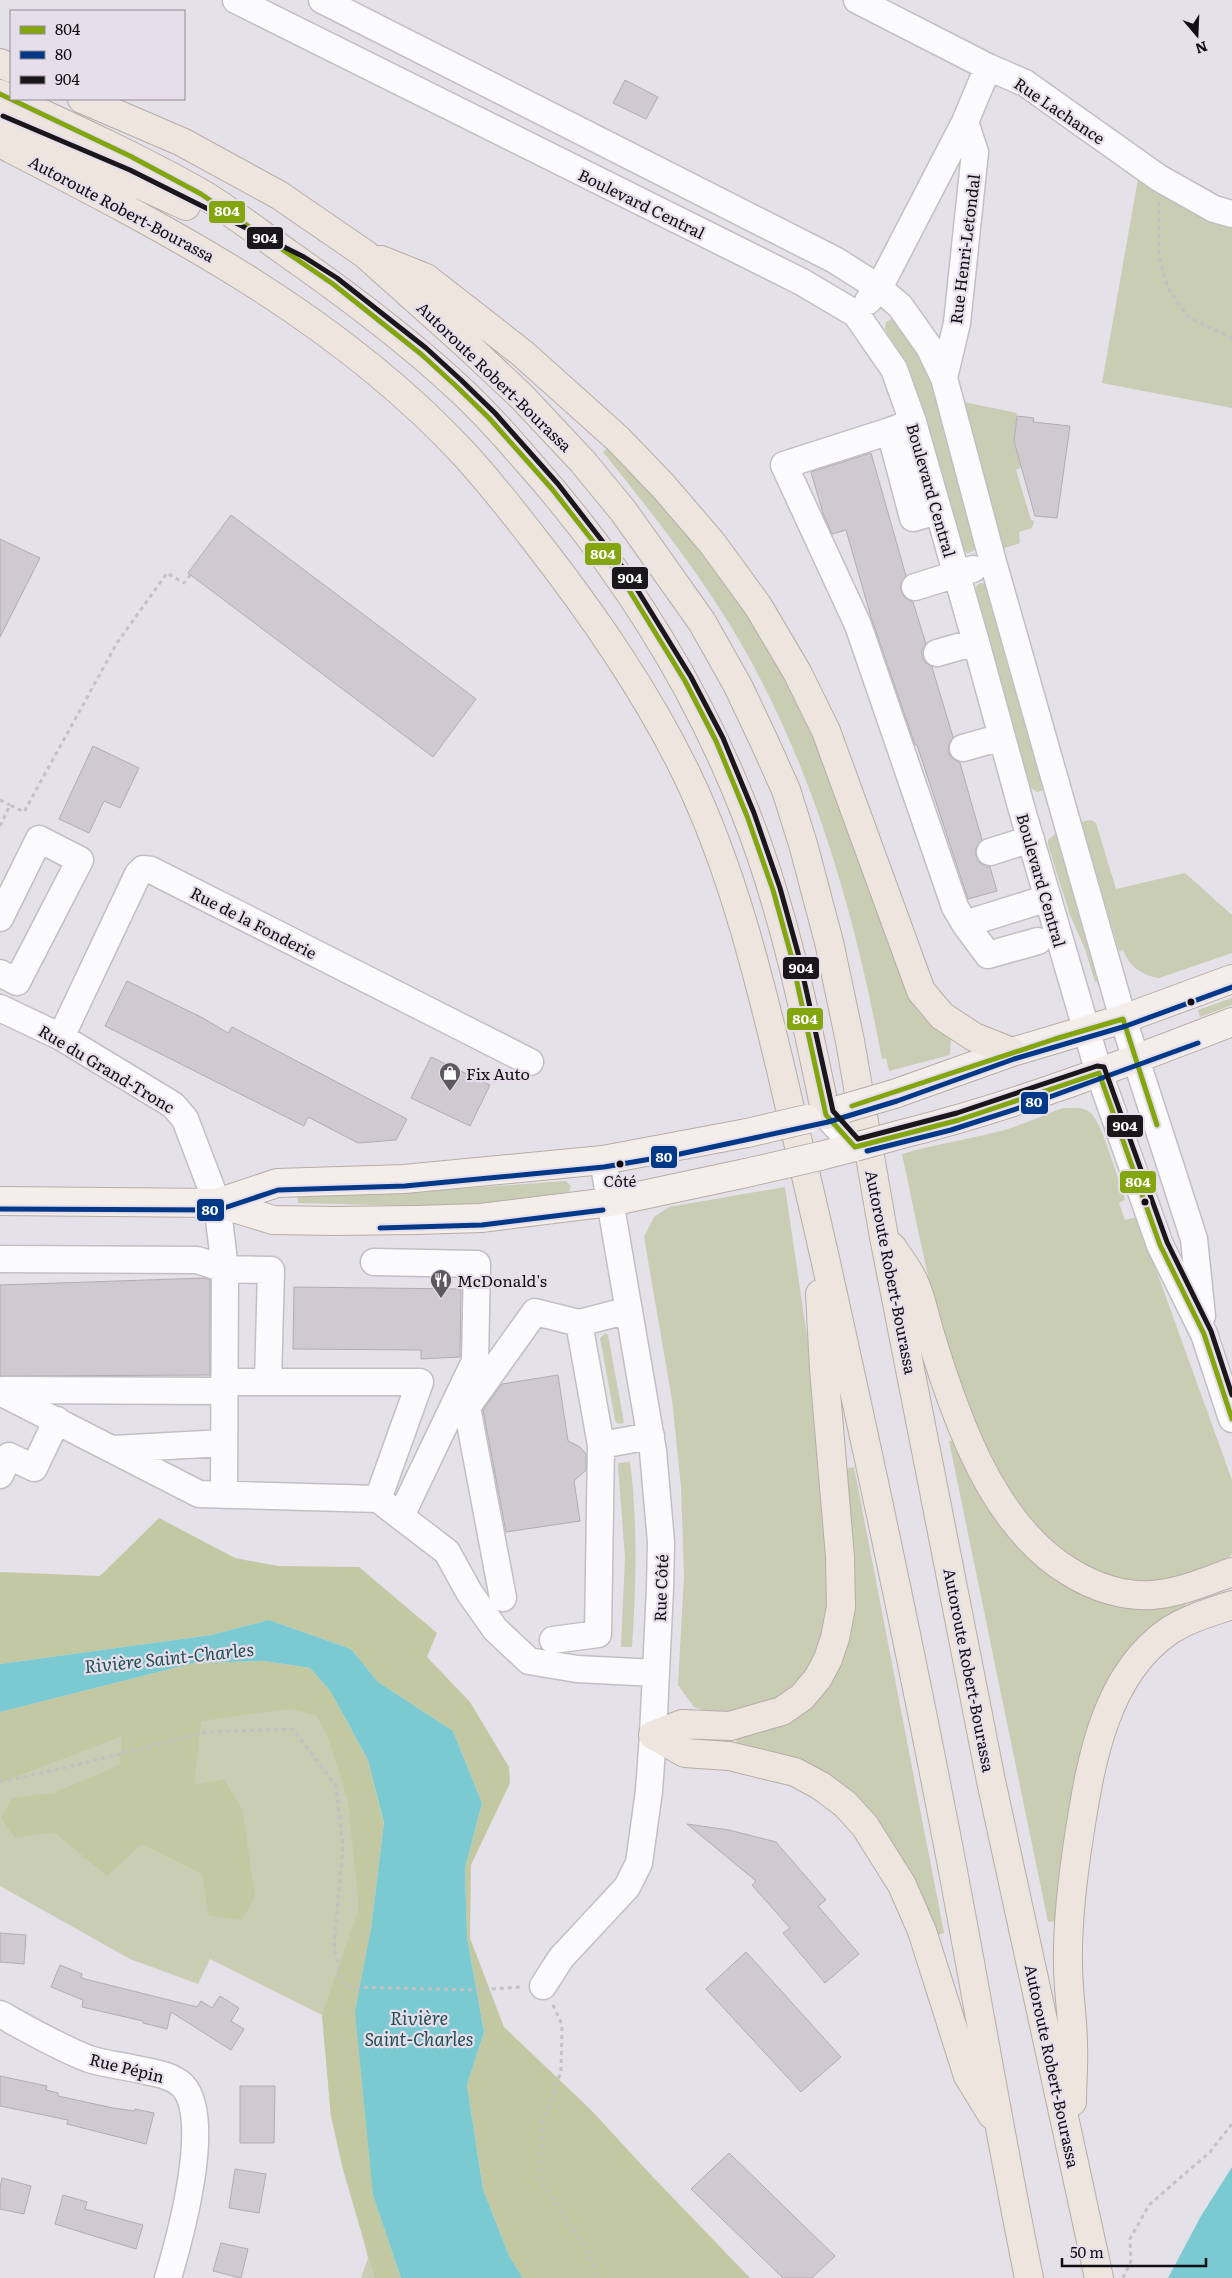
<svg xmlns="http://www.w3.org/2000/svg" width="1232" height="2278" viewBox="0 0 1232 2278" font-family="Literata,serif">
  <style>
    .green { fill: #c8cdb3 }
    .forest { fill: #c2c9a2 }
    .water { fill: #7bcad2 }
    .building { fill: #cecacf; stroke: #b0acb0 }
    .lines { fill: none; stroke-linecap: round; stroke-linejoin: round }
    .minor-casing { stroke: #c2bfc4; stroke-width: 29 }
    .major-casing { stroke: #b6ada8; stroke-width: 30 }
    .highway-casing { stroke: #b6ada8; stroke-width: 30 }
    .path { stroke: #c2c1c3; stroke-width: 3; stroke-dasharray: 4 4; stroke-linecap: butt }
    .minor { stroke: #fbfafc; stroke-width: 26 }
    .major { stroke: #f3eeea; stroke-width: 28 }
    .highway { stroke: #ede5de; stroke-width: 28 }
    .major-bridge-casing { stroke: #b6ada8; stroke-width: 30; stroke-linecap: butt }
    .major-bridge { stroke: #f3eeea; stroke-width: 28 }
    .bus-1-casing { stroke: #e6deeb; stroke-width: 9 }
    .bus-2-casing { stroke: #e6deeb; stroke-width: 9 }
    .bus-3-casing { stroke: #e6deeb; stroke-width: 9 }
    .bus-1 { stroke: #83a50e; stroke-width: 5 }
    .bus-2 { stroke: #013888; stroke-width: 5 }
    .bus-3 { stroke: #1a171b; stroke-width: 5 }
    .bus-dot { fill: #110f13; stroke: #e6deeb; stroke-width: 2 }
    .labels { text-anchor: middle; dominant-baseline: central; stroke-width: 4.5; stroke-linejoin: round; paint-order: stroke }
    .bus-label { font-size: 15px; fill: #110f13; stroke: #e6deeb }
    .street-label { font-size: 16px; fill: #110f13; stroke: #e6deeb }
    .poi-label { font-size: 16px; fill: #110f13; stroke: #e6deeb; text-anchor: start }
    .water-label { font-size: 18px; font-style: italic; fill: #1f5053; stroke: #e6deeb }
    .line-badge { stroke: #e6deeb; stroke-width: 2 }
    .badge-label { font-size: 14px; text-anchor: middle; font-weight: bold; fill: #fff }
  </style>
  <rect width="100%" height="100%" fill="#e5e1e8"/>
  <!-- green -->
  <path class="green" d="M1138,179L1194,213L1232,226V408L1102,383Z
    M892,319L896,320L911,340L927,371L977,543C977,549 974,551 968,553L962,550L903,362L885,329L886,322Z
    M964,402L1017,413L1014,441L1021,468L1016,470L1031,520L1034,521L1032,528L1019,532L1020,543L1001,549L970,439Z
    M611,445L695,537L778,657L951,1038L950,1055L889,1071L886,1058L882,1059C855,915 815,773 742,645C702,576 653,514 603,452Z
    M981,583L986,584L1045,790L1037,792L1031,788L974,593L977,585Z
    M1091,820L1096,823L1116,889L1185,873L1232,915V953L1159,978C1141,975 1130,967 1123,950L1119,951L1081,822Z
    M1055,834L1058,835L1103,981L1095,982L1085,949L1070,915L1048,845V840Z
    M1232,998V1005L1200,1017L1198,1010Z
    M1063,1108C1073,1108 1081,1106 1090,1112C1102,1122 1119,1183 1125,1200L1119,1203L1125,1220L1137,1217L1232,1480V1554C1220,1570 1167,1582 1147,1583C1123,1584 1107,1578 1086,1567C1076,1563 1064,1558 1056,1552C1037,1536 1020,1509 1007,1489C945,1386 927,1269 902,1154C936,1144 970,1139 1005,1130C1024,1124 1044,1115 1063,1108Z
    M566,1181L571,1186L569,1192L479,1204L417,1206L298,1203V1197L389,1194Z
    M785,1187L809,1350L829,1576L830,1619L823,1651L804,1678L784,1695L759,1708L717,1715L694,1707L678,1685L684,1576L681,1486L672,1400L644,1237L654,1217L669,1207Z
    M605,1333L608,1335L624,1422L622,1424L617,1423L615,1420L600,1338Z
    M960,1439L1031,1555L1183,1598L1186,1608L1105,1689L1088,1726L1076,1771L1070,1808L1057,1921L1048,1922L949,1441Z
    M630,1462C638,1524 636,1585 632,1647H621L625,1557L618,1466L619,1463Z
    M854,1467L944,1933L934,1936L863,1809L736,1747L737,1735L827,1681L842,1470Z
    M264,1661L368,1760L373,2195L401,2278H361L368,2258L331,2116L322,2015L210,1959L198,1984L130,1959L0,1886V1712Z"/>
  <!-- forest -->
  <path class="forest" d="M159,1518L235,1558L278,1566L359,1567L437,1633L427,1657L470,1702L509,1767L510,1783L471,1865L470,1938L504,2027L591,2110L652,2176L750,2278H523L509,2256L483,2189L467,2085L484,2032L467,1937L465,1868L482,1803L453,1731L378,1682L351,1649L269,1620L211,1635L0,1664V1572L100,1576Z
    M264,1661L310,1668L331,1692L368,1760L384,1824L371,1929L355,2012L373,2195L401,2278H375L343,2170L331,2116L322,2015L359,1908L348,1801L328,1737L316,1715L290,1709L201,1721L194,1785L224,1779L242,1809L255,1896L242,1920L209,1916L202,1874L142,1844L107,1876L54,1832L15,1838L1,1818L12,1798L54,1793L120,1765L122,1736L0,1783V1712L194,1663Z"/>
  <!-- water -->
  <path class="water" d="M269,1620L351,1649L378,1682L453,1731L482,1803L465,1868L467,1937L484,2032L467,2085L483,2189L509,2256L523,2278H401L373,2195L355,2012L371,1929L384,1823L368,1760L331,1692L310,1668L264,1661L194,1663L0,1712V1664L211,1635Z
    M1232,2167V2278H1168L1201,2216Z"/>
  <!-- building -->
  <path class="building" d="M625,80L658,97L646,119L613,103Z
    M1017,416L1034,418L1033,422L1070,426L1057,518L1035,516L1014,441Z
    M871,453L906,576L901,583V591L905,598L913,602L926,644L922,650V657L926,663L932,667L953,737L949,744L948,752L952,758L960,763L982,840L976,848V856L980,863L990,867L997,891L968,899L917,745H915L871,617L846,530L832,534L823,513L811,472Z
    M231,515L476,699L433,757L188,573Z
    M0,539L40,558L0,637Z
    M93,746L139,768L120,808L104,801L89,833L59,819Z
    M127,981L203,1018L228,1033L232,1027L407,1119L396,1140L358,1143L308,1117L304,1126L105,1026Z
    M431,1057L490,1085L470,1126L411,1098Z
    M205,1278L210,1280V1375L0,1376V1285Z
    M294,1287L461,1289L460,1357L421,1359V1350L293,1349Z
    M558,1375L568,1441L580,1447L586,1454V1470L574,1481L580,1521L506,1532L483,1410L502,1384Z
    M687,1824L729,1830L776,1842L826,1900L818,1906L859,1954L825,1983L783,1933L790,1928L752,1885L756,1881Z
    M0,1933L26,1935L24,1964L0,1962Z
    M746,1952L841,2057L801,2092L706,1989Z
    M60,1965L82,1974L81,1978L197,2007L201,2001L212,2008L220,1996L239,2008L231,2021L244,2029L231,2050L171,2012L167,2029L143,2023V2021L82,2007L83,2000L51,1987Z
    M0,2076L47,2086L46,2090L58,2093V2096L113,2108L135,2111V2109L154,2113L146,2144L67,2124L68,2120L0,2106Z
    M240,2086H275L274,2143H240Z
    M729,2153L835,2256L812,2278H783L691,2189Z
    M235,2169L266,2174L259,2213L229,2208Z
    M2,2178L31,2186L24,2214L0,2209V2188Z
    M63,2195L87,2202L85,2209L143,2225L136,2249L55,2224Z
    M221,2243L248,2249L241,2278L213,2271Z"/>
  <g class="lines">
    <!-- minor casing -->
    <g class="minor-casing">
      <path id="minor" d="M236,0L802,282L856,314L894,369L913,422L976,642L1022,810L1099,1073L1160,1245L1204,1334L1232,1419
        M322,0L835,260L879,288L900,306L929,347L944,378L993,562L1123,1019L1194,1239L1202,1316
        M857,0L988,67L1025,83L1159,178L1214,209L1232,214
        M868,301L879,288L965,122L988,67
        M944,378L957,323L975,152L965,122
        M905,425L890,431L913,518L938,511
        M890,431L784,465L858,625L955,907L965,924L1048,898
        M915,587L973,569
        M937,653L976,642
        M963,748L1002,737
        M990,852L1031,839
        M0,918L39,839L80,860L17,982L0,973
        M965,924L988,955L1038,941
        M0,1008L61,1037L173,1105L185,1119L217,1203L225,1269L224,1495
        M61,1037L138,874L143,869L151,870L530,1062
        M826,1115L855,1147
        M0,1259L197,1260L225,1269L271,1270L268,1382
        M374,1262L477,1264L475,1361L401,1516
        M225,1382H420L378,1499
        M3,1390L225,1391
        M0,1392L199,1494L378,1499L447,1552L469,1592L495,1629L529,1661L577,1669L656,1673
        M601,1445L651,1436
        M113,1449L224,1443
        M0,1475L9,1456L34,1468L57,1420
        M503,1598L467,1407L535,1312L579,1323L629,1310
        M553,1640L598,1634L601,1445L579,1323
        M543,1986L561,1958L627,1887L639,1863L649,1791L653,1735L660,1588L661,1542L653,1451L603,1160
        M0,2014C29,2030 58,2047 89,2059C105,2064 124,2066 141,2070C155,2073 172,2075 183,2086C213,2119 180,2238 168,2278"/>
    </g>
    <!-- major casing -->
    <g class="major-casing">
      <path id="major" d="M894,1094L1012,1052L1123,1019L1232,979
        M902,1134C1015,1106 1124,1064 1232,1022
        M820,1156L855,1147
        M0,1201L217,1203L273,1220L334,1221L416,1220L481,1218L610,1202L746,1173
        M217,1203L277,1183L404,1179L603,1160L747,1133"/>
    </g>
    <!-- highway casing -->
    <g class="highway-casing">
      <path id="highway" d="M0,63L11,68
        M0,94C67,125 135,156 199,192C230,210 260,234 290,255C347,295 402,336 453,383C480,407 505,435 529,463C622,568 695,683 746,814C784,911 805,1013 826,1115
        M82,99L182,142L279,195L365,254L469,347L522,397L583,462L624,512L702,622L738,686L764,741L786,790L803,844L829,942L850,1041L884,1237L991,1781L1099,2278
        M0,123L41,139L186,206
        M0,143C168,230 336,315 466,456C491,484 515,514 538,544C594,616 647,692 687,775C732,869 758,973 782,1074C798,1143 815,1212 830,1281C869,1457 907,1633 941,1809C972,1965 997,2122 1029,2278
        M381,260L426,278L522,353L618,439L664,487L712,543L758,606L797,672L826,731L921,991L942,1016L974,1037L1012,1052
        M892,1247C899,1258 909,1270 914,1282C922,1299 925,1319 931,1337C956,1419 993,1526 1070,1572C1094,1587 1124,1597 1152,1595C1180,1593 1207,1581 1232,1572
        M653,1735L682,1724L730,1726L782,1711L802,1697L818,1678L828,1659L835,1638L841,1607L840,1557L824,1369L820,1294
        M653,1735L685,1753L729,1756L795,1772L821,1786L845,1804L865,1826L902,1885L922,1931L968,2076L992,2115
        M1072,2102C1072,2083 1074,2064 1073,2045C1073,2018 1068,1992 1068,1965C1067,1920 1073,1874 1080,1830C1091,1760 1106,1674 1169,1631C1187,1619 1211,1612 1232,1605"/>
    </g>
    <!-- path -->
    <path class="path" d="M1159,202V256L1168,288L1188,317L1232,338
      M0,800L10,805
      M0,826L10,805L24,812L117,643L167,573L184,583L190,575
      M0,1782L68,1767L206,1732L293,1729L336,1786L343,1847L334,1943L341,1981L348,1987L479,1990L521,1987
      M553,2005L562,2025L561,2071L542,2126L540,2180L587,2250L597,2278
      M1123,2278L1131,2261L1130,2239L1149,2205L1210,2152L1232,2124"/>
    <!-- minor -->
    <use href="#minor" class="minor"/>
    <!-- major -->
    <use href="#major" class="major"/>
    <!-- highway -->
    <use href="#highway" class="highway"/>
    <!-- major-bridge casing -->
    <g class="major-bridge-casing">
      <path id="major-bridge" d="M839,1110L894,1094
        M747,1133L807,1119
        M855,1147L902,1134
        M746,1173L820,1156"/>
    </g>
    <!-- major-bridge -->
    <use href="#major-bridge" class="major-bridge"/>
    <!-- bus-1 casing -->
    <g class="bus-1-casing">
      <path id="bus-1" d="M0,94L130,156L201,194L333,284L421,354L456,386L489,418L552,489L621,577L685,681L716,741L747,816L773,890L791,955L826,1115L855,1147L959,1120L1099,1073L1160,1245L1204,1334L1232,1419
        M852,1106L1055,1039L1123,1019L1157,1125"/>
    </g>
    <!-- bus-2 casing -->
    <g class="bus-2-casing">
      <path id="bus-2" d="M867,1151L951,1130L1022,1107L1198,1043
        M0,1209L218,1210L278,1190L405,1186L604,1167L680,1154L828,1122L897,1101L1014,1059L1126,1026L1232,987
        M380,1228L482,1225L603,1210"/>
    </g>
    <!-- bus-3 casing -->
    <g class="bus-3-casing">
      <path id="bus-3" d="M3,116L130,170L304,257L337,278L426,348L461,380L495,413L558,484L627,573L691,677L723,738L754,813L780,888L798,953L833,1111L858,1139L957,1113L1097,1066L1104,1067L1167,1242L1211,1331L1232,1395"/>
    </g>
    <!-- bus-1 -->
    <use href="#bus-1" class="bus-1"/>
    <!-- bus-2 -->
    <use href="#bus-2" class="bus-2"/>
    <!-- bus-3 -->
    <use href="#bus-3" class="bus-3"/>
  </g>
  <!-- icons -->
  <defs>
    <g id="shop-pin" transform="scale(1.125)"><path d="M0 17L-7.5 6A9.5 9.5 0 1 1 7.5 6Z" fill="#5b585e" stroke="#e6deeb"/><path d="M-5-2.5h2.3a2.7 3.5 0 0 1 5.4 0H5L5.5 6h-11ZM-1.5-2.5h3a1.5 2.3 0 0 0-3 0Z" fill="#fff"/></g>
    <g id="restaurant-pin" transform="scale(1.125)"><path d="M0 17L-7.5 6A9.5 9.5 0 1 1 7.5 6Z" fill="#5b585e" stroke="#e6deeb"/><path d="M-5-6h1v4h1v-4h1v4h1v-4h1v5L-1.5 .5V6h-2V.5L-5-1ZM5-6V6H3V1.5H1.5Q1.5-4 5-6Z" fill="#fff"/></g>
  </defs>
  <g fill-rule="evenodd">
    <use href="#shop-pin" x="450" y="1073"/>
    <use href="#restaurant-pin" x="441" y="1280"/>
  </g>
  <!-- markers -->
  <g class="bus-dot">
    <circle cx="1191" cy="1002" r="4.5"/>
    <circle cx="620" cy="1164" r="4.5"/>
    <circle cx="1145" cy="1202" r="4.5"/>
  </g>
  <g class="labels">
    <!-- bus labels -->
    <g class="bus-label">
      <text x="620" y="1180">Côté</text>
    </g>
    <!-- street labels -->
    <g class="street-label">
      <text transform="translate(1060 110) rotate(34)">Rue Lachance</text>
      <text transform="translate(642 203) rotate(26)">Boulevard Central</text>
      <text transform="translate(122 208) rotate(28)">Autoroute Robert-Bourassa</text>
      <text transform="translate(964 249) rotate(-83)">Rue Henri-Letondal</text>
      <text transform="translate(495 376) rotate(44)">Autoroute Robert-Bourassa</text>
      <text transform="translate(932 490) rotate(74)">Boulevard Central</text>
      <text transform="translate(1042 880) rotate(74)">Boulevard Central</text>
      <text transform="translate(254 922) rotate(27)">Rue de la Fonderie</text>
      <text transform="translate(107 1068) rotate(31)">Rue du Grand-Tronc</text>
      <text transform="translate(892 1272) rotate(79)">Autoroute Robert-Bourassa</text>
      <text transform="translate(660 1588) rotate(-88)">Rue Côté</text>
      <text transform="translate(970 1670) rotate(79)">Autoroute Robert-Bourassa</text>
      <text transform="translate(1053 2066) rotate(78)">Autoroute Robert-Bourassa</text>
      <text transform="translate(127 2067) rotate(14)">Rue Pépin</text>
    </g>
    <!-- poi labels -->
    <g class="poi-label">
      <text x="466" y="1073">Fix Auto</text>
      <text x="457" y="1280">McDonald's</text>
    </g>
    <!-- water labels -->
    <g class="water-label">
      <text transform="translate(169 1657) rotate(-6)">Rivière Saint-Charles</text>
      <text x="419" y="2017">Rivière<tspan x="419" dy="21">Saint-Charles</tspan></text>
    </g>
  </g>
  <g class="line-badge">
    <rect x="208" y="200" width="38" height="24" rx="5" fill="#83a50e"/>
    <rect x="246" y="226" width="38" height="24" rx="5" fill="#1a171b"/>
    <rect x="584" y="542" width="38" height="24" rx="5" fill="#83a50e"/>
    <rect x="611" y="566" width="38" height="24" rx="5" fill="#1a171b"/>
    <rect x="782" y="956" width="38" height="24" rx="5" fill="#1a171b"/>
    <rect x="786" y="1007" width="38" height="24" rx="5" fill="#83a50e"/>
    <rect x="1020" y="1091" width="29" height="24" rx="5" fill="#013888"/>
    <rect x="1106" y="1114" width="38" height="24" rx="5" fill="#1a171b"/>
    <rect x="650" y="1145" width="28" height="24" rx="5" fill="#013888"/>
    <rect x="1119" y="1170" width="38" height="24" rx="5" fill="#83a50e"/>
    <rect x="196" y="1198" width="29" height="24" rx="5" fill="#013888"/>
  </g>
  <g class="badge-label">
    <text x="227" y="216">804</text>
    <text x="265" y="243">904</text>
    <text x="603" y="559">804</text>
    <text x="630" y="583">904</text>
    <text x="801" y="973">904</text>
    <text x="805" y="1024">804</text>
    <text x="1034" y="1107">80</text>
    <text x="1125" y="1131">904</text>
    <text x="664" y="1162">80</text>
    <text x="1138" y="1187">804</text>
    <text x="210" y="1215">80</text>
  </g>
  <!-- legend -->
  <rect x="10" y="10" width="175" height="90" fill="#e6deeb" stroke="#918b95"/>
  <rect x="20" y="26" width="25" height="8" fill="#83a50e" stroke="#918b95"/>
  <text x="55" y="35" font-size="15" fill="#110f13">804</text>
  <rect x="20" y="51" width="25" height="8" fill="#013888" stroke="#918b95"/>
  <text x="55" y="60" font-size="15" fill="#110f13">80</text>
  <rect x="20" y="76" width="25" height="8" fill="#1a171b" stroke="#918b95"/>
  <text x="55" y="85" font-size="15" fill="#110f13">904</text>
  <!-- north arrow -->
  <g transform="translate(1197 35) rotate(161)" stroke="#e6deeb" stroke-width="4" paint-order="stroke">
  <path d="M0-4L9 19L0 12L-9 19Z" fill="#110f13"/>
  <text y="-8" font-size="14" font-weight="bold" text-anchor="middle" fill="#110f13">N</text>
  </g>
  <!-- scale -->
  <path d="M1062 2258v8h144v-8" fill="none" stroke="#110f13" stroke-width="2.5"/>
  <text x="1070" y="2258" font-size="15" fill="#110f13" stroke="#e6deeb" stroke-width="4" paint-order="stroke">50 m</text>
</svg>
